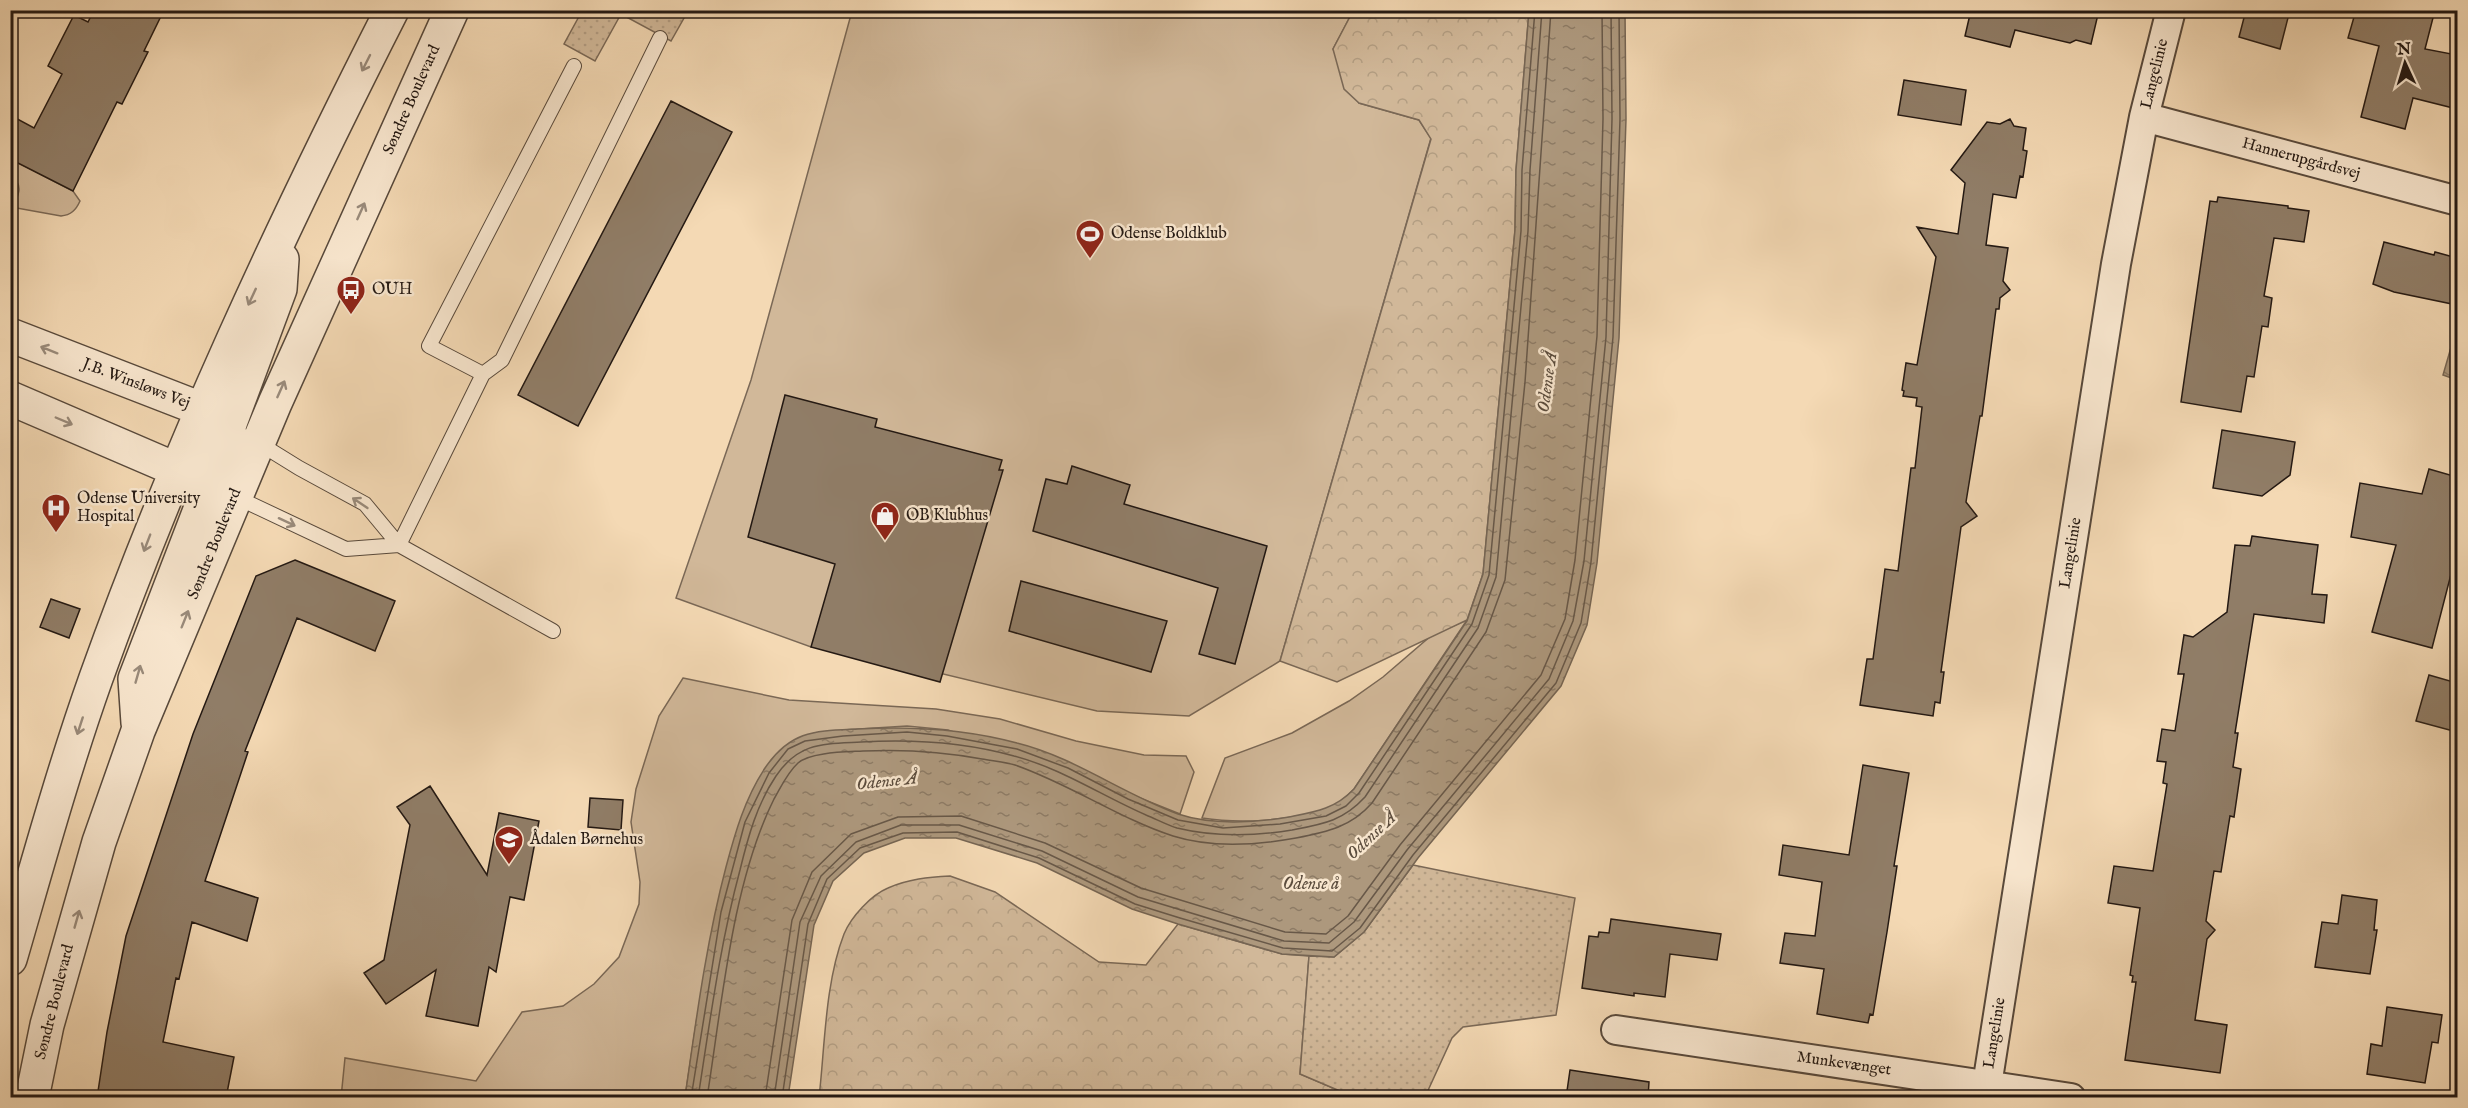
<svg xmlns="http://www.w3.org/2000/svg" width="2468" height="1108" viewBox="0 0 2468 1108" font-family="'IM FELL English',serif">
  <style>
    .grass { fill: #d1b899; stroke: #7a6856; stroke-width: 1.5 }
    .forest { fill: url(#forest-crowns); stroke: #7a6856; stroke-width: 1.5 }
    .park { fill: url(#park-dots); stroke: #7a6856; stroke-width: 1.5 }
    .water { fill: url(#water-ripples); stroke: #766553; stroke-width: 1.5 }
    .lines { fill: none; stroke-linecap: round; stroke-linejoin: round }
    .shore { stroke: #685848; stroke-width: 1.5 }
    .building { fill: #907d67; stroke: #241913; stroke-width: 1.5 }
    .service-casing { stroke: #58493b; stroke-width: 16 }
    .minor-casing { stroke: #58493b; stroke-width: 32 }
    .tertiary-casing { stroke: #58493b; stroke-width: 36 }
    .service { stroke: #f8e6ce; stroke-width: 14 }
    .minor { stroke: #f8e6ce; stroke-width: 28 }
    .tertiary { stroke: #f8e6ce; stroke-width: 33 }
    .oneway { stroke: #998a7a }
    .labels { text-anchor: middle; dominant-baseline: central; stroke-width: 5; stroke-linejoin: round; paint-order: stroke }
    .street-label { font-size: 16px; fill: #241913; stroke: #f8e6ce }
    .poi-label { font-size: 16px; fill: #241913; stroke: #f8e6ce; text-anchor: start }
    .water-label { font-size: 18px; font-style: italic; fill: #5b4c3d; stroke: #f8e6ce }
  </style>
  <defs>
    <pattern id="forest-crowns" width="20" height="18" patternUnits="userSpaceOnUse" patternTransform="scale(1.5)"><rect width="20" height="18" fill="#d1b899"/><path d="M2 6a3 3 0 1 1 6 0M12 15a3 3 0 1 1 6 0" fill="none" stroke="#b39e83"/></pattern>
    <pattern id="park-dots" width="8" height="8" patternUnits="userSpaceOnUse" patternTransform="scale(1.5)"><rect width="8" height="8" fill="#d1b899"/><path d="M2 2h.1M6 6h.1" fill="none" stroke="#b39e83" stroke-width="1.8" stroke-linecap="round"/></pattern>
    <pattern id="water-ripples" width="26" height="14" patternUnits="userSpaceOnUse" patternTransform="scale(1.5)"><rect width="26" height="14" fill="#ad987d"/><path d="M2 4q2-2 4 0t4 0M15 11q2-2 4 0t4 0" fill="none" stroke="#8d7b65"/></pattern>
  </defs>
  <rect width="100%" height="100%" fill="#f4d9b4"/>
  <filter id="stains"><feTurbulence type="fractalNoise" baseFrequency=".00333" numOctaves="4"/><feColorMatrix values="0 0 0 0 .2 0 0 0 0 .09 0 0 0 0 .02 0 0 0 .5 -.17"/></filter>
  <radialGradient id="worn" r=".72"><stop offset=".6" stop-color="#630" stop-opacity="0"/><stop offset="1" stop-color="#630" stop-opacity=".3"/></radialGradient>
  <!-- grass -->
  <path class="grass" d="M852,11H1353L1333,49L1359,103L1419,120L1431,138L1280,661L1189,716L1097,711L819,644L811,647L676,598L751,380Z
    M11,159L73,191L80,201C76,210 71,215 61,216L11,207C19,197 24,185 11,175Z
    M1467,620L1354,789C1345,798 1336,807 1323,810C1286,821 1240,824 1202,818L1225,758L1292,733L1349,701L1383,677L1432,635Z
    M683,678L789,700L936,709L1000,719L1076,741L1144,755L1186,756L1194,772L1180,814L1130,794L948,730L907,726L843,730L697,1017L685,1097L341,1098L345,1058L476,1081L522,1012L563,1006L594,984L619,957L639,904L640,882L631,822L636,789L659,716Z"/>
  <!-- forest -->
  <path class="forest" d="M1353,11H1529L1516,170L1515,230L1483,574L1467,620L1337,682L1280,661L1431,139L1419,120L1359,103L1344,89L1333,49Z
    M950,876L995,892L1099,962L1146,965L1178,924L1282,954L1309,956L1300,1074L1354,1097L819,1098C825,1045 825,983 844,934C851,917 871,895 888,888C908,879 929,877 950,876Z"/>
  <!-- park -->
  <path class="park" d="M582,11H688L671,41L621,14L595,61L564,44Z
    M1413,865L1575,898L1556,1015L1463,1027L1452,1038L1425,1097H1354L1300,1074L1309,956L1334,957L1364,932Z"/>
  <!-- water -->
  <path class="water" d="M1529,11H1625L1626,119L1619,338L1597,563L1587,625L1561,686L1418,858L1364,932L1334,957L1282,954L1178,924L1132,909L1037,863L956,838H905L864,853L833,881L814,925L788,1097H685C696,1021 706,943 726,867C735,833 745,798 765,768C791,730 815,731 858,729C912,726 965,729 1017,743C1074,757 1123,794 1178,814C1211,825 1254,823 1289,817C1315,812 1335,809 1354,789L1467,621L1483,574L1515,230L1516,170Z
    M2454,337L2457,338V380L2443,375Z"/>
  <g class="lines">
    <!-- shore -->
    <path class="shore" d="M691,1098L721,912L745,822L769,773L788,749L805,741L843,736L907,732L947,736L1017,749L1068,768L1128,799L1178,820L1223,828L1280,824L1326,816L1346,806L1359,793L1472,624L1489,575L1521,231L1522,170L1535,10
      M698,1098C710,1021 720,944 740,870C748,837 757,804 776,776C799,742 823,744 861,742C913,739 964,742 1014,756C1061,768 1102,796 1146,815C1156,819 1167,825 1177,828C1214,837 1255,836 1292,830C1323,824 1343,821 1365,797L1478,628L1496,577L1528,231L1530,170L1542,10
      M707,1098C722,1004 732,883 774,799C781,787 787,773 798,763C810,752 846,752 863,751C905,749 940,751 982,759C993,761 1005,762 1015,765C1070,784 1118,818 1173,836C1211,848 1257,845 1296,838C1327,832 1351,827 1372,803L1486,632L1505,580L1525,382L1551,10
      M765,1098L792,920L812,872L851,834L898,817L961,816L1045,843L1141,888L1285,932L1326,934L1348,916L1400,845L1541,675L1565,619L1575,560L1597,336L1603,119L1602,10
      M774,1098L800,922L821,876L856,842L901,825H959L1042,851L1138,897L1284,941L1329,943L1354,922L1407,850L1549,679L1573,621L1584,561L1606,337L1612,119L1611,10
      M782,1098L808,924L827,879L860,848L903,833L957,832L1039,858L1135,904L1180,918L1283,948L1332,951L1360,928L1413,855L1556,683L1581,623L1591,562L1613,337L1620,119L1619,10"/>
  </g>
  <!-- building -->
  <path class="building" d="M94,10H164L144,51L148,52L122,104L117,102L73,191L10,159V115L34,128L62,74L48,66L74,15L88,22Z
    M1971,10H2099L2091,44L2076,40L2070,43L2015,30L2010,47L1965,36Z
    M2246,10H2290L2280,49L2239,37Z
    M2356,10H2435L2425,49L2457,55V109L2413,98L2405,129L2361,117L2379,46L2348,38Z
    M1904,80L1966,90L1961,125L1898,115Z
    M671,101L732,132L578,426L518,395Z
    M2010,119L2014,126L2026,128L2023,150L2027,151L2023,177L2020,176L2016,198L1993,194L1986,245L2008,248L2003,281L2010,290L2000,298L1999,309H1996L1982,416H1980L1966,502L1977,516L1961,527L1941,672H1944L1940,703L1935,702L1933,716L1860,705L1867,659H1873L1885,569L1898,571L1911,468H1915L1922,407L1916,406L1917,398L1903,396L1904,391L1902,390L1906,363L1917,365L1936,257L1917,227L1958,234L1965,183L1951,170L1987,122L2000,124Z
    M2218,197L2288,206V208L2309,211L2304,242L2274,238L2264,296L2272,298L2268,327L2262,326L2254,377L2247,376L2241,412L2181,402L2210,201L2217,202Z
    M2384,242L2434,255L2435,252L2457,258V305L2394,292L2373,284Z
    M785,395L877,419L875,427L1002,460L999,470H1003L940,682L811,647L835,564L748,537Z
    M2222,430L2295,442L2290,475L2262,496L2213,488Z
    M1072,466L1130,485L1124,504L1267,546L1235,664L1199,654L1218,588L1033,531L1046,479L1067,484Z
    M2429,469L2457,477V551L2432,648L2372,632L2396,545L2351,537L2360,483L2422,494Z
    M2252,536L2318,545L2312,594L2327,595L2324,623L2254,614L2235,733H2238L2233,767L2241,769L2234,817L2230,816L2221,872L2214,871L2206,921L2215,930L2207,939L2195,1020L2227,1025L2220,1073L2125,1060L2136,982H2132L2133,976L2130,975L2140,908L2108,903L2114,866L2153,871L2167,784L2163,783L2166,762L2157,761L2162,729L2175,731L2184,674H2178L2184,635L2193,637L2227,612L2235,545L2250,546Z
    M295,560L395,601L375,651L297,618L245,751L248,752L205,881L258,898L247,941L192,922L179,979L176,978L163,1042L234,1057L226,1098H97L107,1032L126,936L193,734L256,576Z
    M1021,581L1167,621L1151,672L1009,631Z
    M51,599L80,609L69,638L40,627Z
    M2429,675L2457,683V732L2416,721Z
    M1863,765L1909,773L1894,866H1897L1887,932L1873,1015L1870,1014L1868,1023L1817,1014L1824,969L1780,963L1785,933L1815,936L1822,882L1779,875L1783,845L1849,855Z
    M430,786L487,875L499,813L539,821L524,900L510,897L496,972L489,967L478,1026L426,1016L436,970L386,1004L364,973L384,960L410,825L397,807Z
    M590,798L623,800L621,830L588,827Z
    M2342,895L2377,900L2374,930H2377L2370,974L2315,967L2322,922L2338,924Z
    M1611,919L1721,934L1717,960L1670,954L1665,997L1634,993V996L1582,988L1589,936L1598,937L1599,932L1609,933Z
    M2387,1007L2442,1015L2438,1043L2432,1042L2425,1083L2367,1074L2371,1044L2382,1046Z
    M1570,1070L1649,1082L1648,1098H1566Z"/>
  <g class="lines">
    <!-- service casing -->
    <g class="service-casing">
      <path id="service" d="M483,374L429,346L574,66
        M257,442L299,468L365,504L399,545L553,631
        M236,497L346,549L399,545
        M399,545L483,374L502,360L660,38"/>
    </g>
    <!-- minor casing -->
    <g class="minor-casing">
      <path id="minor" d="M2144,117L2458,201
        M1616,1030L2071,1098
        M1985,1098L2116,264L2144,117L2171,10"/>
    </g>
    <!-- tertiary casing -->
    <g class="tertiary-casing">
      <path id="tertiary" d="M10,335L201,409L220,420
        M10,398L196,478
        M234,491L229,426L280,289L282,259
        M138,723L135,679L210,484L202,414
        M10,959C37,866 63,771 96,678C178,449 281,228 392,10
        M32,1098L47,1025L99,842L138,731L275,403L452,10"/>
    </g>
    <!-- service -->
    <use href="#service" class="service"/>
    <!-- minor -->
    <use href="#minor" class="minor"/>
    <!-- tertiary -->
    <use href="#tertiary" class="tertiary"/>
  </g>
  <!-- one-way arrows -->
  <defs><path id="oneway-shaft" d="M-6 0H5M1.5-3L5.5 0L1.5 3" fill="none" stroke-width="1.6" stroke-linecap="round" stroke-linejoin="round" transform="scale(1.5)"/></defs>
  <g class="oneway">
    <use href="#oneway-shaft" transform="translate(366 63) rotate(117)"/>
    <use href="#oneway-shaft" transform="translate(361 211) rotate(-66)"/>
    <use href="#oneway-shaft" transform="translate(252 297) rotate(115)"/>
    <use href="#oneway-shaft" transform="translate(49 350) rotate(-158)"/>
    <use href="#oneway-shaft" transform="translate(281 389) rotate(-66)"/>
    <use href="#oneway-shaft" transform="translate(64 421) rotate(23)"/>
    <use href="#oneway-shaft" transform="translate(360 503) rotate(-146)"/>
    <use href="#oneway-shaft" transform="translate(287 522) rotate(25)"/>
    <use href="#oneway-shaft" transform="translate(147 543) rotate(111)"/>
    <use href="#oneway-shaft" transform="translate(185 619) rotate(-68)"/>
    <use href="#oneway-shaft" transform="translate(138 674) rotate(-74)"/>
    <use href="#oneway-shaft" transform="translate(80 726) rotate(108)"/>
    <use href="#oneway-shaft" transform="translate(77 919) rotate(-74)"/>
  </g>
  <!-- icons -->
  <defs>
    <g id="stadium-pin" transform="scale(1.5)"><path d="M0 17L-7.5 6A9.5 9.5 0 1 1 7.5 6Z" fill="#8f2418" stroke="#f8e6ce"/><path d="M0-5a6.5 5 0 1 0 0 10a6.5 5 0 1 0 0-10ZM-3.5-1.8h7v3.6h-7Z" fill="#fff"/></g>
    <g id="bus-pin" transform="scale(1.5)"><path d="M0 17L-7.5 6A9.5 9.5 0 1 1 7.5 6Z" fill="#8f2418" stroke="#f8e6ce"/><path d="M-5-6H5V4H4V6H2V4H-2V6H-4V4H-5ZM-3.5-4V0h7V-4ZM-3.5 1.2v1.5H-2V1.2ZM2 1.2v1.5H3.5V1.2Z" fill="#fff"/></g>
    <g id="hospital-pin" transform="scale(1.5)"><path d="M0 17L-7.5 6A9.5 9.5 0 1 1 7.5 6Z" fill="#8f2418" stroke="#f8e6ce"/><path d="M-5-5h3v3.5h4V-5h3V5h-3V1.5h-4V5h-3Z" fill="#fff"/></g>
    <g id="shop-pin" transform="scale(1.5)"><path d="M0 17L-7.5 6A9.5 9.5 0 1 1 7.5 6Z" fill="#8f2418" stroke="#f8e6ce"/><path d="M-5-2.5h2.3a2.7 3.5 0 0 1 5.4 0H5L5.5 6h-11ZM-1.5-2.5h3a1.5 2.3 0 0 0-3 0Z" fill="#fff"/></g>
    <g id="school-pin" transform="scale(1.5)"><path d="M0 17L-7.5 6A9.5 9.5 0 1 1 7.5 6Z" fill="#8f2418" stroke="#f8e6ce"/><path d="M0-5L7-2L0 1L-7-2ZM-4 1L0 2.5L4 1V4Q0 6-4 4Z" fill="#fff"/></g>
  </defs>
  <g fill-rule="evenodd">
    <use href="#stadium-pin" x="1090" y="234"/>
    <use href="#bus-pin" x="351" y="290"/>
    <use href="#hospital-pin" x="56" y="508"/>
    <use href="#shop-pin" x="885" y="516"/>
    <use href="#school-pin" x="509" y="840"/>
  </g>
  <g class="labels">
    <!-- street labels -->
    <g class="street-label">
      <text transform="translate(2155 74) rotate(-76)">Langelinie</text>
      <text transform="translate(412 100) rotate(-66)">Søndre Boulevard</text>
      <text transform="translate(2301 159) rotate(15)">Hannerupgårdsvej</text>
      <text transform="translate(136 384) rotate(21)">J.B. Winsløws Vej</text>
      <text transform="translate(215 544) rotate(-68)">Søndre Boulevard</text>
      <text transform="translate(2071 553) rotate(-81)">Langelinie</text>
      <text transform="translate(55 1002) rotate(-76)">Søndre Boulevard</text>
      <text transform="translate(1995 1033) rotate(-81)">Langelinie</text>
      <text transform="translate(1844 1064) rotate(8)">Munkevænget</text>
    </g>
    <!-- poi labels -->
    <g class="poi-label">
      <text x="1111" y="234">Odense Boldklub</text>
      <text x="372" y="290">OUH</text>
      <text x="77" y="499">Odense University<tspan x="77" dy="18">Hospital</tspan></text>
      <text x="906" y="516">OB Klubhus</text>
      <text x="530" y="840">Ådalen Børnehus</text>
    </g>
    <!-- water labels -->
    <g class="water-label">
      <text transform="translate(1548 382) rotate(-82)">Odense Å</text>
      <text transform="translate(887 782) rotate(-6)">Odense Å</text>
      <text transform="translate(1372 836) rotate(-43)">Odense Å</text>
      <text x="1311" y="884">Odense å</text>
    </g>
  </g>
  <!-- margin -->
  <rect width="2468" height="1108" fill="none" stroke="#f4d9b4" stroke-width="36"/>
  <rect x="12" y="12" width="2444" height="1084" fill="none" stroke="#241913" stroke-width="3"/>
  <rect x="18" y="18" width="2432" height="1072" fill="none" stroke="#241913" stroke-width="1.5"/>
  <!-- north arrow -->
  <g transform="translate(2405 63) rotate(356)" stroke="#f8e6ce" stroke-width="4.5" paint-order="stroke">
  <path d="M0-4.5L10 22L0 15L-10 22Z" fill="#241913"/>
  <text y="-9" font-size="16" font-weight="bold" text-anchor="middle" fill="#241913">N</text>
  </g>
  <rect width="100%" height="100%" filter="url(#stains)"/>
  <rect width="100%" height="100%" fill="url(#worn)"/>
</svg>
